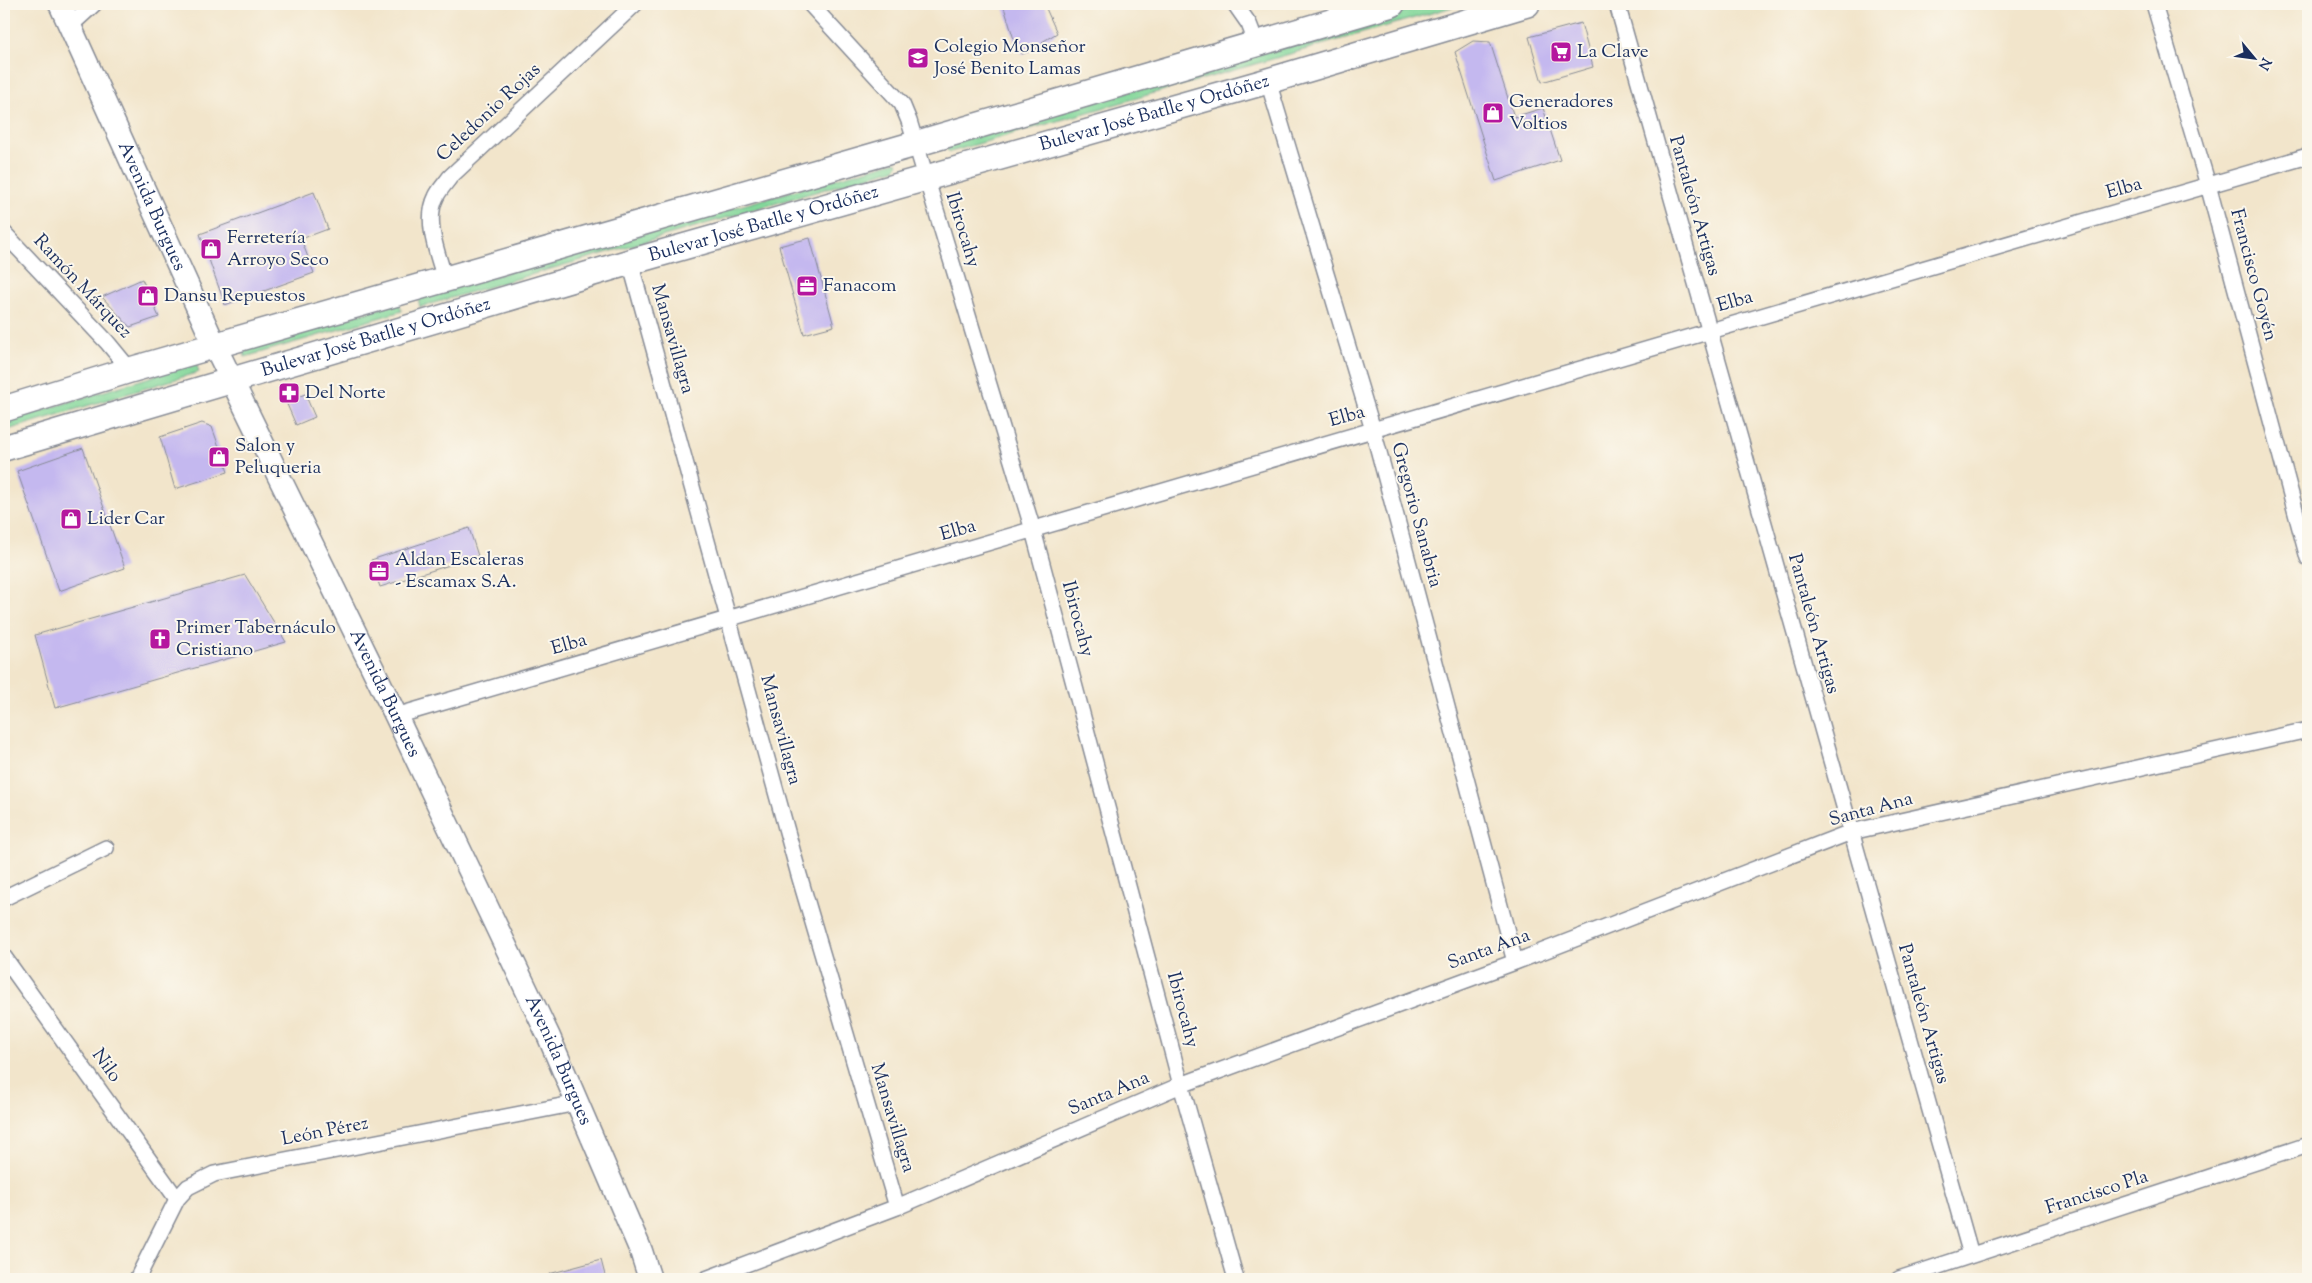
<svg xmlns="http://www.w3.org/2000/svg" width="2312" height="1283" viewBox="0 0 2312 1283" font-family="'Sorts Mill Goudy',serif">
  <style>
    .green { fill: #83d79a; stroke: #4f837c }
    .building { fill: #c4b8ef }
    .lines { fill: none; stroke-linecap: round; stroke-linejoin: round }
    .street-casing { stroke: #868a94; stroke-width: 18 }
    .secondary-casing { stroke: #868a94; stroke-width: 25 }
    .primary-casing { stroke: #868a94; stroke-width: 28 }
    .street { stroke: #fff; stroke-width: 15 }
    .secondary { stroke: #fff; stroke-width: 22 }
    .primary { stroke: #fff; stroke-width: 25 }
    .labels { text-anchor: middle; dominant-baseline: central; stroke-width: 4; stroke-linejoin: round; paint-order: stroke }
    .poi-label { font-size: 19px; fill: #1b2f5e; stroke: #fbf7ec; text-anchor: start }
    .street-label { font-size: 19px; fill: #1b2f5e; stroke: #fbf7ec }
  </style>
  <rect width="100%" height="100%" fill="#fbf7ec"/>
  <filter id="ink" filterUnits="userSpaceOnUse"><feTurbulence type="fractalNoise" baseFrequency=".02" numOctaves="2"/><feDisplacementMap in="SourceGraphic" scale="10" xChannelSelector="R" yChannelSelector="G"/><feConvolveMatrix kernelMatrix="1 2 1 2 8 2 1 2 1" color-interpolation-filters="sRGB"/></filter>
  <filter id="wash" filterUnits="userSpaceOnUse"><feTurbulence type="fractalNoise" baseFrequency=".0096" numOctaves="4" result="noise"/><feDisplacementMap in="SourceGraphic" scale="20" xChannelSelector="R" yChannelSelector="G"/><feGaussianBlur stdDeviation="1.12" result="paint"/><feColorMatrix in="noise" values="0 0 0 0 0 0 0 0 0 0 0 0 0 0 0 0 0 1.4 0 .05"/><feComposite in="paint" operator="in"/></filter>
  <g filter="url(#wash)">
    <rect width="100%" height="100%" fill="#f2e5cb"/>
    <!-- green -->
    <path class="green" d="M1430,4H1463L950,152L946,149L948,144Z
      M897,161L898,165L894,169L420,307L418,298Z
      M399,303L402,311L245,357L243,348Z
      M196,363L199,372L4,431V422Z"/>
    <g id="blocks">
      <!-- building -->
      <path class="building" d="M1003,4H1044L1057,33L1042,42L1044,46L1022,54L1019,46H1016Z
        M1581,23L1593,67L1542,82L1529,37Z
        M1473,41L1490,42L1514,117L1543,108L1560,160L1496,181L1455,52Z
        M314,192L328,229L301,239L314,273L225,305L200,234Z
        M810,238L834,326L804,334L779,246Z
        M142,279L159,317L130,327L102,297Z
        M305,394L315,417L296,425L286,402Z
        M202,423L212,427L228,472L175,489L160,437Z
        M83,448L125,568L59,591L17,471Z
        M469,528L478,556L380,587L371,560Z
        M245,575L286,642L55,708L35,635Z
        M601,1260L606,1279H550L549,1274Z"/>
    </g>
  </g>
  <g filter="url(#ink)">
    <use href="#blocks" fill-opacity="0" stroke="#868a94" stroke-width="1"/>
    <g class="lines">
      <!-- street casing -->
      <g class="street-casing">
        <path id="street" d="M810,4L902,104L909,121L1033,530L1181,1085L1236,1279
          M1235,4L1249,24L1256,42
          M1617,4L1971,1255
          M2154,4L2208,185L2308,558
          M71,25L94,4
          M1268,81L1373,430L1515,962
          M4,233L107,342L130,370
          M630,262L799,875L897,1207
          M445,279C438,255 424,221 436,197C439,190 446,183 450,177L635,4
          M396,716L2308,156
          M4,898L106,848
          M4,957L177,1199
          M137,1279L177,1199L188,1187L214,1174L577,1103
          M706,1279L897,1207L1181,1085L1515,962L1851,832L2308,730
          M1899,1279L2308,1145"/>
      </g>
      <!-- secondary casing -->
      <g class="secondary-casing">
        <g id="secondary">
          <path id="s1" d="M60,4L215,346L396,716L549,1037L641,1251L650,1279"/>
        </g>
      </g>
      <!-- primary casing -->
      <g class="primary-casing">
        <g id="primary">
          <path d="M4,409L130,370L915,144L1392,4"/>
          <path id="s2" d="M4,448L630,262L1268,81L1527,4"/>
        </g>
      </g>
      <!-- street -->
      <use href="#street" class="street"/>
      <!-- secondary -->
      <use href="#secondary" class="secondary"/>
      <!-- primary -->
      <use href="#primary" class="primary"/>
    </g>
  </g>
  <!-- icons -->
  <defs>
    <g id="supermarket-square" transform="scale(1.125)"><rect x="-9" y="-9" width="18" height="18" rx="4" fill="#b5179e" stroke="#fbf7ec"/><path d="M-6-5.5h2.5l.6 2H6L4.5 2H-2.5L-4.4-4H-6ZM-1.5 3.2a1.3 1.3 0 1 0 .1 0ZM3 3.2a1.3 1.3 0 1 0 .1 0Z" fill="#fff"/></g>
    <g id="school-square" transform="scale(1.125)"><rect x="-9" y="-9" width="18" height="18" rx="4" fill="#b5179e" stroke="#fbf7ec"/><path d="M0-5L7-2L0 1L-7-2ZM-4 1L0 2.5L4 1V4Q0 6-4 4Z" fill="#fff"/></g>
    <g id="shop-square" transform="scale(1.125)"><rect x="-9" y="-9" width="18" height="18" rx="4" fill="#b5179e" stroke="#fbf7ec"/><path d="M-5-2.5h2.3a2.7 3.5 0 0 1 5.4 0H5L5.5 6h-11ZM-1.5-2.5h3a1.5 2.3 0 0 0-3 0Z" fill="#fff"/></g>
    <g id="office-square" transform="scale(1.125)"><rect x="-9" y="-9" width="18" height="18" rx="4" fill="#b5179e" stroke="#fbf7ec"/><path d="M-6-3h4V-5.5h4V-3h4V5H-6ZM-1-4.5V-3h2v-1.5ZM-6 0V1H6V0Z" fill="#fff"/></g>
    <g id="pharmacy-square" transform="scale(1.125)"><rect x="-9" y="-9" width="18" height="18" rx="4" fill="#b5179e" stroke="#fbf7ec"/><path d="M-2-6h4v4h4v4h-4v4h-4v-4h-4v-4h4Z" fill="#fff"/></g>
    <g id="church-square" transform="scale(1.125)"><rect x="-9" y="-9" width="18" height="18" rx="4" fill="#b5179e" stroke="#fbf7ec"/><path d="M-1.2-6h2.4v3.5h3.3v2.4h-3.3V6h-2.4V-.1h-3.3v-2.4h3.3Z" fill="#fff"/></g>
  </defs>
  <g fill-rule="evenodd">
    <use href="#supermarket-square" x="1561" y="52"/>
    <use href="#school-square" x="918" y="58"/>
    <use href="#shop-square" x="1493" y="113"/>
    <use href="#shop-square" x="211" y="249"/>
    <use href="#office-square" x="807" y="286"/>
    <use href="#shop-square" x="148" y="296"/>
    <use href="#pharmacy-square" x="289" y="393"/>
    <use href="#shop-square" x="219" y="457"/>
    <use href="#shop-square" x="71" y="519"/>
    <use href="#office-square" x="379" y="571"/>
    <use href="#church-square" x="160" y="639"/>
  </g>
  <g class="labels">
    <!-- poi labels -->
    <g class="poi-label">
      <text x="934" y="47">Colegio Monseñor<tspan x="934" dy="22">José Benito Lamas</tspan></text>
      <text x="1577" y="52">La Clave</text>
      <text x="1509" y="102">Generadores<tspan x="1509" dy="22">Voltios</tspan></text>
      <text x="227" y="238">Ferretería<tspan x="227" dy="22">Arroyo Seco</tspan></text>
      <text x="823" y="286">Fanacom</text>
      <text x="164" y="296">Dansu Repuestos</text>
      <text x="305" y="393">Del Norte</text>
      <text x="235" y="446">Salon y<tspan x="235" dy="22">Peluqueria</tspan></text>
      <text x="87" y="519">Lider Car</text>
      <text x="395" y="560">Aldan Escaleras<tspan x="395" dy="22">- Escamax S.A.</tspan></text>
      <text x="176" y="628">Primer Tabernáculo<tspan x="176" dy="22">Cristiano</tspan></text>
    </g>
    <!-- street labels -->
    <g class="street-label">
      <text transform="translate(489 113) rotate(-43)">Celedonio Rojas</text>
      <text stroke="none"><textPath href="#s2" startOffset="1198">Bulevar José Batlle y Ordóñez</textPath></text>
      <text transform="translate(2124 189) rotate(-16)">Elba</text>
      <text transform="translate(1694 206) rotate(74)">Pantaleón Artigas</text>
      <text stroke="none"><textPath href="#s1" startOffset="222">Avenida Burgues</textPath></text>
      <text stroke="none"><textPath href="#s2" startOffset="792">Bulevar José Batlle y Ordóñez</textPath></text>
      <text transform="translate(962 230) rotate(73)">Ibirocahy</text>
      <text transform="translate(2253 275) rotate(75)">Francisco Goyén</text>
      <text transform="translate(82 287) rotate(47)">Ramón Márquez</text>
      <text transform="translate(1735 302) rotate(-16)">Elba</text>
      <text stroke="none"><textPath href="#s2" startOffset="388">Bulevar José Batlle y Ordóñez</textPath></text>
      <text transform="translate(672 339) rotate(74)">Mansavillagra</text>
      <text transform="translate(1347 417) rotate(-16)">Elba</text>
      <text transform="translate(1416 515) rotate(75)">Gregorio Sanabria</text>
      <text transform="translate(958 531) rotate(-16)">Elba</text>
      <text transform="translate(1077 619) rotate(75)">Ibirocahy</text>
      <text transform="translate(1813 624) rotate(74)">Pantaleón Artigas</text>
      <text transform="translate(569 645) rotate(-16)">Elba</text>
      <text stroke="none"><textPath href="#s1" startOffset="762">Avenida Burgues</textPath></text>
      <text transform="translate(780 730) rotate(75)">Mansavillagra</text>
      <text transform="translate(1871 810) rotate(-15)">Santa Ana</text>
      <text transform="translate(1489 950) rotate(-20)">Santa Ana</text>
      <text transform="translate(1182 1010) rotate(75)">Ibirocahy</text>
      <text transform="translate(1923 1014) rotate(74)">Pantaleón Artigas</text>
      <text stroke="none"><textPath href="#s1" startOffset="1168">Avenida Burgues</textPath></text>
      <text transform="translate(106 1066) rotate(54)">Nilo</text>
      <text transform="translate(1109 1094) rotate(-23)">Santa Ana</text>
      <text transform="translate(892 1118) rotate(73)">Mansavillagra</text>
      <text transform="translate(325 1132) rotate(-11)">León Pérez</text>
      <text transform="translate(2097 1193) rotate(-18)">Francisco Pla</text>
    </g>
  </g>
  <!-- margin -->
  <rect width="2312" height="1283" fill="none" stroke="#fbf7ec" stroke-width="20"/>
  <!-- north arrow -->
  <g transform="translate(2254 58) rotate(119)" stroke="#fbf7ec" stroke-width="4" paint-order="stroke">
  <path d="M0-4L9 19L0 12L-9 19Z" fill="#1b2f5e"/>
  <text y="-8" font-size="14" font-weight="bold" text-anchor="middle" fill="#1b2f5e">N</text>
  </g>
</svg>
